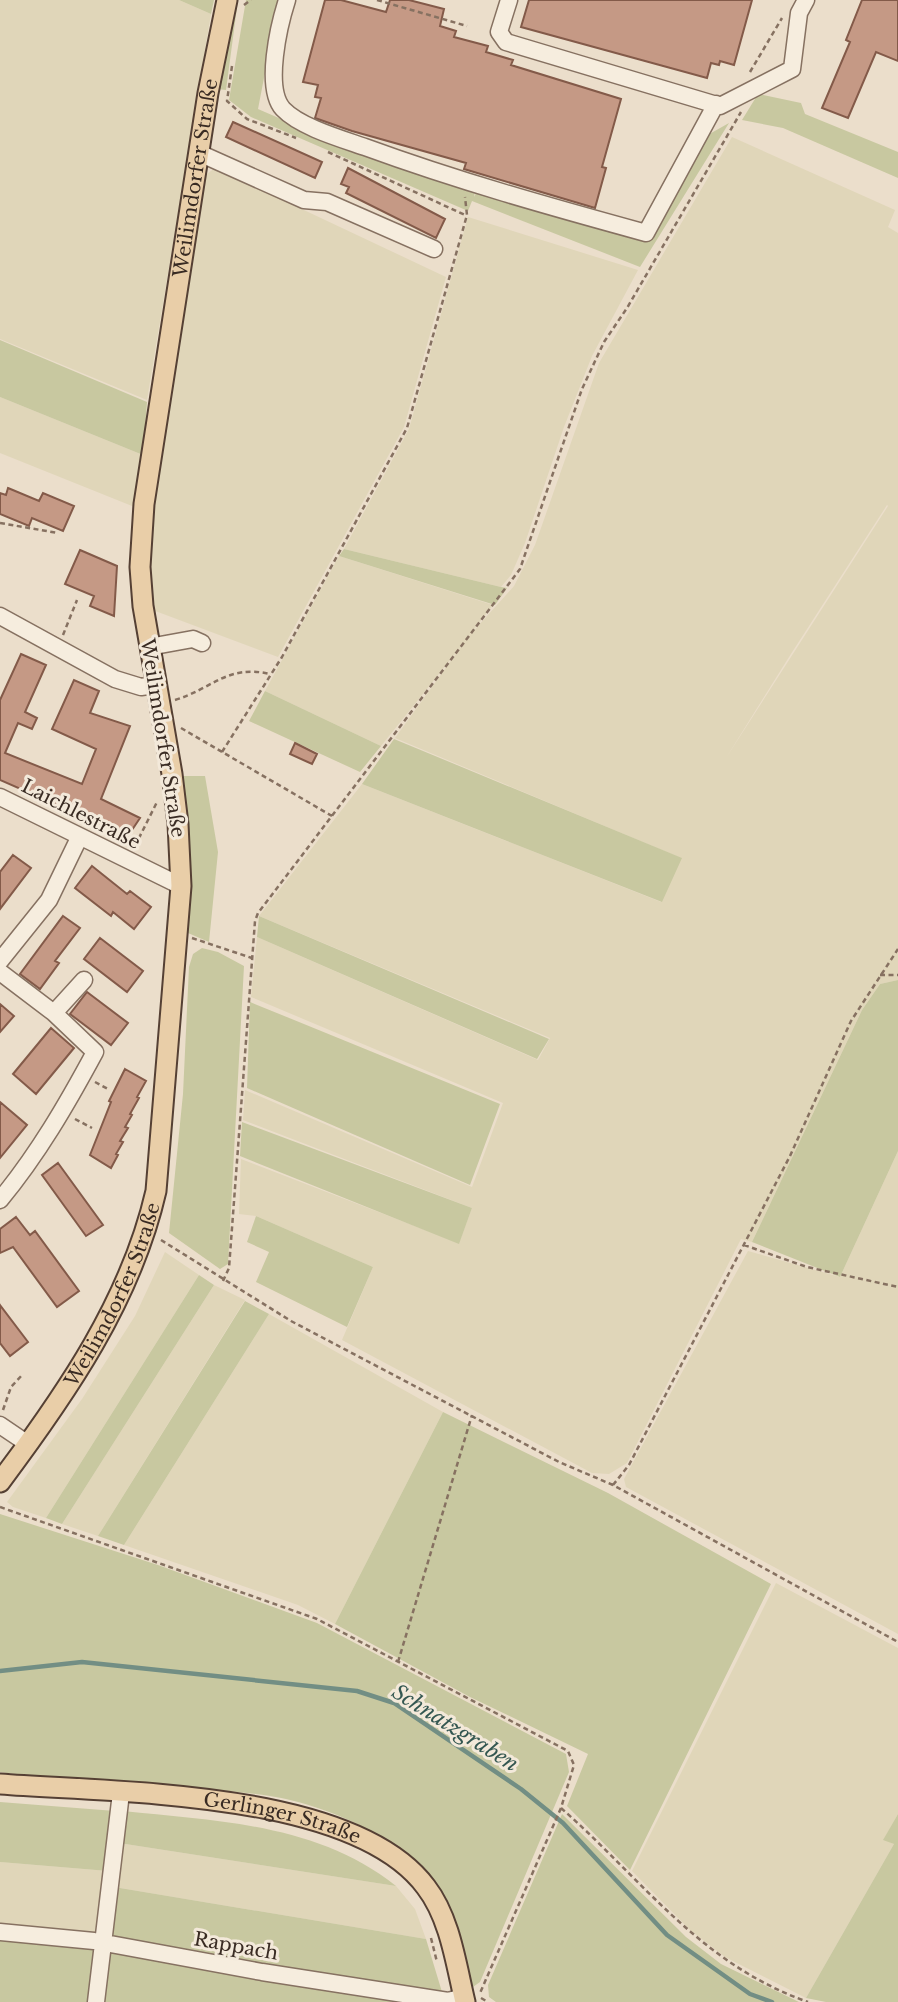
<svg xmlns="http://www.w3.org/2000/svg" width="898" height="2002" viewBox="0 0 898 2002" font-family="'Libre Baskerville',serif">
  <style>
    .farmland { fill: #e0d6b9; fill-rule: evenodd }
    .green { fill: #c8c8a0 }
    .lines { fill: none; stroke-linecap: round; stroke-linejoin: round }
    .stream { stroke: #728e84; stroke-width: 4.5 }
    .building { fill: #c59985; stroke: #835a49; stroke-width: 2 }
    .minor-casing { stroke: #867161; stroke-width: 19 }
    .major-casing { stroke: #554034; stroke-width: 23 }
    .path { stroke: #867161; stroke-width: 2.5; stroke-dasharray: 5 3.5; stroke-linecap: butt }
    .minor { stroke: #f6edde; stroke-width: 16 }
    .major { stroke: #e9cea8; stroke-width: 19 }
    .labels { text-anchor: middle; dominant-baseline: central; stroke-width: 6; stroke-linejoin: round; paint-order: stroke }
    .street-label { font-size: 19px; fill: #392b23; stroke: #f3e9da }
    .water-label { font-size: 21px; font-style: italic; fill: #345751; stroke: #f3e9da }
  </style>
  <rect width="100%" height="100%" fill="#ebdecb"/>
  <!-- farmland -->
  <path class="farmland" d="M0,0H179L211,14L147,400L0,339Z
    M732,137L895,210L888,227L898,233V980L880,984L862,1010L752,1242L741,1239L627,1463L609,1474L592,1473L342,1340L373,1267L256,1216L239,1214L241,1159L459,1243L472,1208L243,1120L245,1090L472,1187L503,1103L251,997L257,937L538,1060L550,1038L259,916L362,784L661,902L681,858L395,738L463,644L381,746L265,691L339,556L493,605L468,637L514,586L535,545L599,363ZM887,505L888,506L726,758L789,657Z
    M215,168L446,277L404,427L278,657L150,609L148,549L155,486L204,176Z
    M468,217L638,270L592,356L564,427L525,543L511,575L501,587L344,549L409,429Z
    M0,397L143,455L137,508L0,453Z
    M898,1151V1634L626,1487L624,1479L748,1251L840,1277Z
    M165,1252L199,1275L46,1518L13,1507L7,1502L82,1399L135,1316Z
    M214,1285L245,1300L98,1536L62,1524Z
    M269,1314L443,1412L335,1624L298,1605L124,1545Z
    M776,1583L898,1648V1814L884,1839L894,1844L806,1998L725,1957L690,1930L632,1871Z
    M119,1843L396,1886L415,1909L426,1939L114,1887Z
    M0,1862L108,1871L100,1939L0,1930Z"/>
  <!-- green -->
  <path class="green" d="M179,0H214L211,14Z
    M238,0L226,90L217,89Z
    M246,0H279L258,109L350,149L475,191L474,197L479,187L646,233L697,141L729,123L640,267L472,201L468,211L251,117L229,100Z
    M758,94L801,103L805,114L898,152V178L783,128L742,120Z
    M0,340L147,402L143,455L0,397Z
    M344,549L501,587L507,588L495,605L339,556Z
    M265,691L381,746L360,772L249,721Z
    M394,739L682,858L662,902L362,784Z
    M180,776H205L218,852L209,942L188,933L190,887Z
    M259,916L549,1039L537,1059L257,937Z
    M202,948L218,952L244,966L228,1264L220,1269L169,1233L183,1094L189,967L193,954Z
    M898,980V1151L840,1277L752,1242L862,1010L880,984Z
    M250,1002L500,1104L470,1185L247,1088Z
    M242,1122L472,1208L459,1244L240,1156Z
    M256,1216L373,1267L347,1327L256,1282L269,1252L247,1242Z
    M199,1275L214,1285L62,1524L46,1518Z
    M245,1301L269,1314L124,1545L98,1536Z
    M443,1412L608,1493L771,1584L630,1870L567,1806L588,1754L470,1697L335,1624Z
    M0,1514L158,1565L317,1623L566,1754L569,1772L480,1982L470,1989C463,1960 460,1924 445,1897C417,1843 328,1805 270,1796C181,1783 89,1785 0,1772Z
    M0,1802L115,1811L108,1871L0,1862Z
    M123,1811C219,1821 318,1824 396,1886L119,1843Z
    M562,1814L686,1937L721,1964L799,2002H496L489,1997L488,1985Z
    M898,1814V2002H826L806,1998L894,1844L883,1840Z
    M114,1887L426,1939L445,2002H0V1935L106,1948Z"/>
  <g class="lines">
    <!-- stream -->
    <path class="stream" d="M0,1671L82,1662L357,1691L394,1703L521,1789L563,1823L667,1935L750,1994L772,2002"/>
  </g>
  <!-- building -->
  <path class="building" d="M325,0H341L386,12L390,0H409L444,9L440,26L456,31L454,37L488,46L486,52L513,60L511,65L621,99L602,167L606,168L595,208L464,169L466,163L352,131L315,118L321,98L315,97L318,85L303,82Z
    M529,0H752L734,65L720,61L719,65L711,63L707,78L521,27Z
    M862,0H898V61L876,52L848,118L822,108L850,42L846,40Z
    M233,122L322,162L315,178L226,137Z
    M348,168L445,219L436,238L346,193L349,187L341,184Z
    M8,488L39,501L43,493L74,506L63,531L32,518L29,526L0,514V493L6,495Z
    M80,550L117,566L114,616L90,606L94,596L65,584Z
    M21,654L46,665L25,712L37,718L32,729L18,723L5,753L82,784L96,749L52,729L74,680L99,691L90,713L130,726L101,799L140,818L128,836L0,780V700Z
    M295,743L317,754L312,764L290,754Z
    M13,855L31,868L0,909V872Z
    M92,866L127,894L130,891L151,907L134,929L113,912L111,916L75,888Z
    M63,916L80,928L55,961L59,963L40,989L20,974Z
    M100,938L143,971L127,992L84,959Z
    M87,992L128,1023L111,1045L70,1014Z
    M0,1004L14,1016L0,1032Z
    M51,1028L74,1048L36,1094L13,1074Z
    M125,1069L146,1081L137,1097L139,1098L130,1114L132,1115L125,1127L128,1128L120,1141L123,1142L116,1154L118,1155L111,1168L90,1155L111,1102L109,1101Z
    M0,1102L27,1125L0,1158Z
    M58,1163L103,1225L86,1236L42,1175Z
    M16,1217L30,1235L35,1231L79,1291L57,1307L13,1247L0,1253V1229Z
    M0,1305L28,1342L10,1356L0,1343Z"/>
  <g class="lines">
    <!-- minor casing -->
    <g class="minor-casing">
      <path id="minor" d="M287,0C279,25 264,88 283,109C300,127 342,139 365,147C458,181 551,207 646,233L716,104
        M509,0L499,32L506,42L720,106L792,69L799,13L806,0
        M199,153L304,200L327,202L434,249
        M0,616L115,679L141,687L155,685
        M149,647L193,639L202,643
        M0,797L181,886
        M0,961L49,900L79,838
        M0,972L54,1013L95,1052C67,1104 38,1154 0,1200
        M54,1013L84,980
        M0,1425L28,1444
        M0,1932L94,1941L262,1972L448,2001L464,1997
        M96,2002L121,1793"/>
    </g>
    <!-- major casing -->
    <g class="major-casing">
      <g id="major">
        <path id="s1" d="M0,1482C66,1394 131,1300 156,1191L181,886L178,824L172,774L143,606L140,567L144,504L208,93L227,0"/>
        <path id="s2" d="M0,1784C113,1793 353,1789 426,1887C450,1918 456,1964 465,2002"/>
      </g>
    </g>
    <!-- path -->
    <path class="path" d="M377,0L467,26
      M244,5L251,0
      M232,66L227,101L247,119L296,138
      M750,72L782,18
      M328,152L465,215
      M0,523L58,533
      M63,635L77,600
      M175,700C212,689 227,664 270,674
      M181,728L332,816
      M222,752L282,657L407,428L467,215L465,197
      M135,846L157,802
      M192,938L252,958
      M880,975H898
      M95,1082L108,1089
      M75,1119L92,1128
      M161,1240L291,1321L559,1462L613,1485L898,1642
      M744,1245L807,1267L898,1287
      M223,1281L229,1268L255,921L258,913L520,569L582,389L604,342L627,308L741,112
      M3,1410L11,1387L23,1374
      M613,1485L629,1465L790,1156L851,1021L898,949
      M0,1507L317,1619L568,1751L574,1765L561,1808L480,1993
      M398,1662L472,1415
      M561,1808C643,1880 700,1964 808,2002
      M431,1938L437,1962
      M481,1998L488,2002"/>
    <!-- minor -->
    <use href="#minor" class="minor"/>
    <!-- major -->
    <use href="#major" class="major"/>
  </g>
  <g class="labels">
    <!-- street labels -->
    <g class="street-label">
      <text stroke="none"><textPath href="#s1" startOffset="1354">Weilimdorfer Straße</textPath></text>
      <text transform="translate(163 738) rotate(81)">Weilimdorfer Straße</text>
      <text transform="translate(81 814) rotate(27)">Laichlestraße</text>
      <text stroke="none"><textPath href="#s1" startOffset="220">Weilimdorfer Straße</textPath></text>
      <text stroke="none"><textPath href="#s2" startOffset="285">Gerlinger Straße</textPath></text>
      <text transform="translate(236 1946) rotate(10)">Rappach</text>
    </g>
    <!-- water labels -->
    <g class="water-label">
      <text transform="translate(455 1728) rotate(32)">Schnatzgraben</text>
    </g>
  </g>
</svg>
